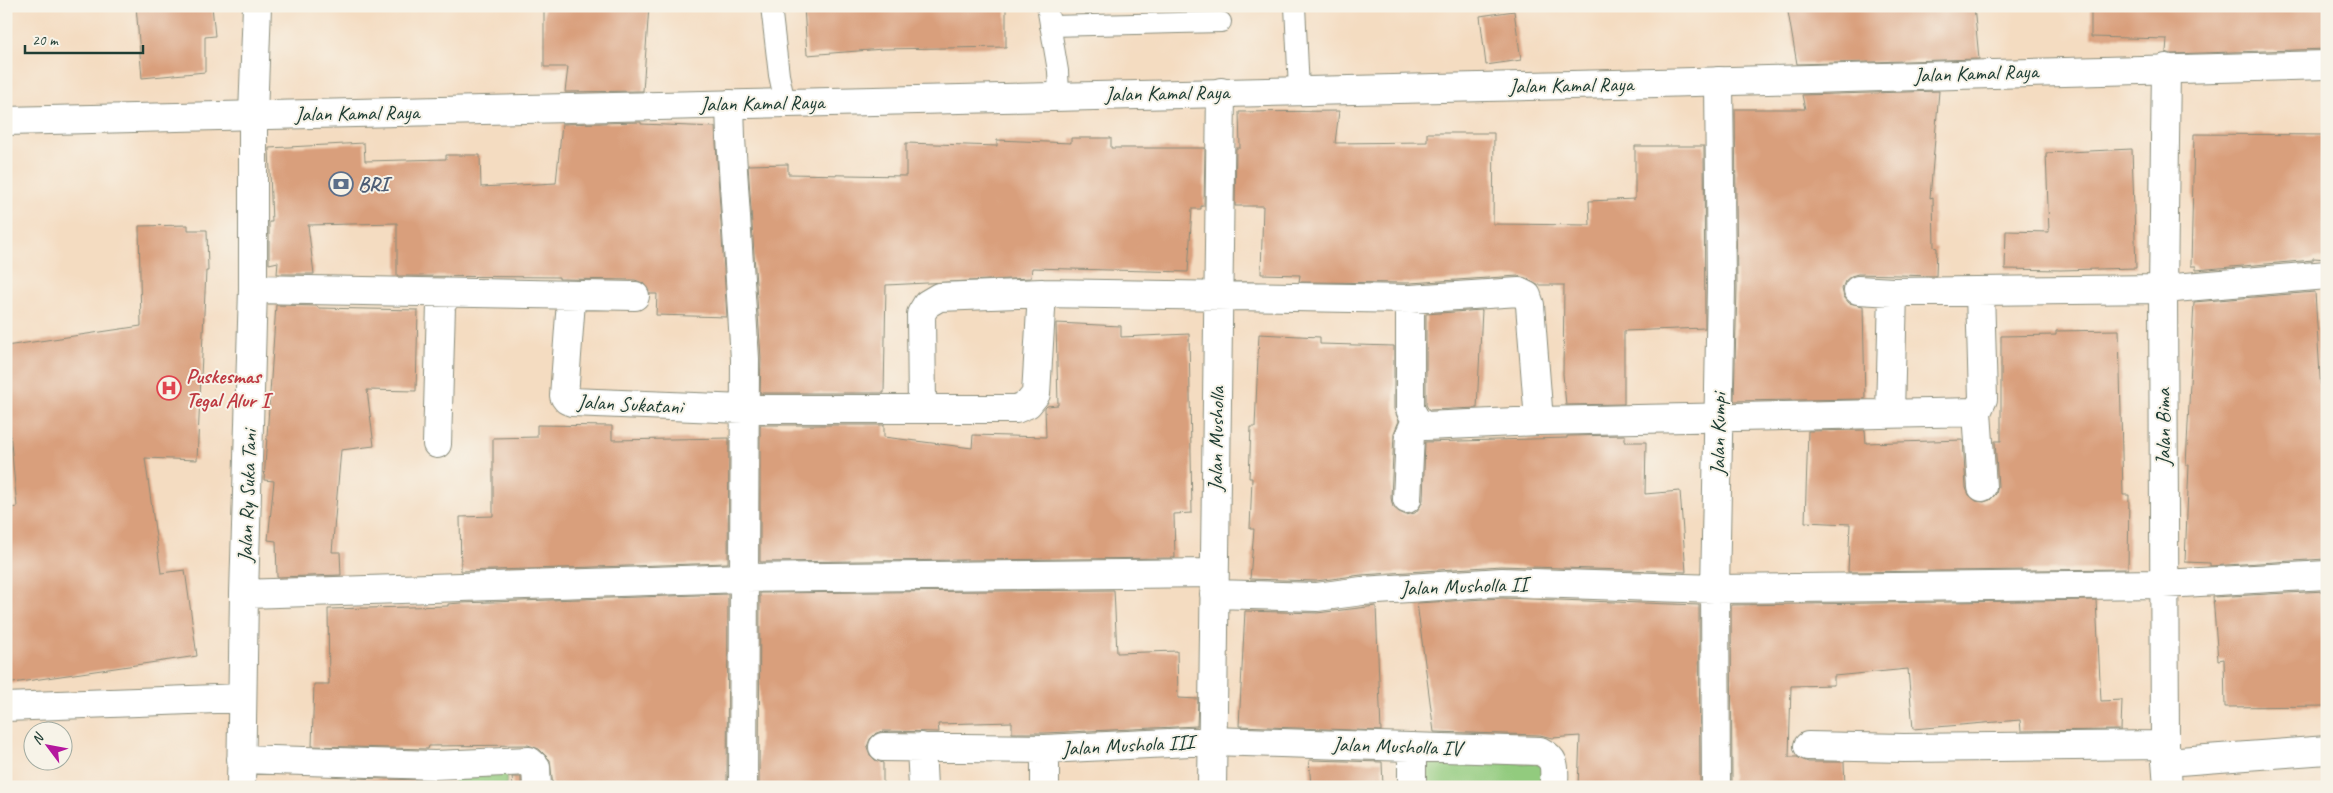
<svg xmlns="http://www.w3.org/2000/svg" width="2333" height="793" viewBox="0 0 2333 793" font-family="Caveat,sans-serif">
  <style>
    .green { fill: #92cb7e; stroke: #588459 }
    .building { fill: #d99f7b }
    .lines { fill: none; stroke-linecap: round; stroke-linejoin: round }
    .lane-casing { stroke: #8a8c7a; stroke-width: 22 }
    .street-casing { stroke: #8a8c7a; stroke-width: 30 }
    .secondary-casing { stroke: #8a8c7a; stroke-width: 30 }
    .lane { stroke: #fff; stroke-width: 20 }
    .street { stroke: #fff; stroke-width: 28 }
    .secondary { stroke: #fff; stroke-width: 28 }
    .labels { text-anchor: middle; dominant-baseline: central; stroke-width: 4; stroke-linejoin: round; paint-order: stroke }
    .street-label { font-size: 21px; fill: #1f3d34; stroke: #f7f3e8 }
    .service-label { font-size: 21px; font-weight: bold; fill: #4e5e75; stroke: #f7f3e8; text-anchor: start }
    .health-label { font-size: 21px; font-weight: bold; fill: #be3a42; stroke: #f7f3e8; text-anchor: start }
  </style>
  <rect width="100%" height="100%" fill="#f7f3e8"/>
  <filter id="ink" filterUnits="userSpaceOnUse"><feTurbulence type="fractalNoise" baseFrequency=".02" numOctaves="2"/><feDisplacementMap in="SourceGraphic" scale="10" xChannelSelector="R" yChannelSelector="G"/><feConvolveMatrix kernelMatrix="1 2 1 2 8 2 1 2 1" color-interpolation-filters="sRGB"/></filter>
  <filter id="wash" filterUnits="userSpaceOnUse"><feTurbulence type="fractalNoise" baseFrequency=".0096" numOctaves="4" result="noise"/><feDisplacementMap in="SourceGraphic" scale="20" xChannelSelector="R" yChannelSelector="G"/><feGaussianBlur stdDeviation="1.12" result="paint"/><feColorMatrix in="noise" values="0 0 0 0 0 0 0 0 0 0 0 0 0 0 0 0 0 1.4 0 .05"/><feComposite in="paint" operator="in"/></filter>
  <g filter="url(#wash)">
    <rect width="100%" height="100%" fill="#f4dcc1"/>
    <!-- green -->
    <path class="green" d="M1409,758L1546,764L1545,787H1407Z
      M454,771L507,773L506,787H454Z"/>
    <g id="blocks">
      <!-- building -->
      <path class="building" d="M136,6H212L215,36L205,37V72L142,78Z
        M544,6H649L643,91L565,92L568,67H544Z
        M804,6H1006V47L883,49L807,55Z
        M1787,6H1974L1979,59L1797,64Z
        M2091,6H2327V49L2171,54L2166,52L2167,39L2091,37Z
        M1514,11L1521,60L1486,65L1480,16Z
        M1939,91L1930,198L1933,197L1934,247L1937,248L1936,276L1858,274L1851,276L1845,281L1842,289L1844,297L1849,303L1863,306L1865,399L1734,401L1737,288L1735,109H1805L1802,95Z
        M1339,111L1335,143L1427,142V133H1494L1493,224L1590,225L1589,201L1635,199V146H1704L1705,328L1624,331V404L1566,405L1563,374L1564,285H1537L1526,278L1518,276L1410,283L1299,282L1300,275L1261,274L1263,206H1235L1236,148H1240L1239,112Z
        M641,122V124L715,127L727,317L656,315L657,294H650L643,283L635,280L559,279V277L397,276V223L308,225L314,274H277L278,262L269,264V222H272L269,148L364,143L365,161L446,159V155H480L481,187L556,183L562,124Z
        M2194,134L2327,135V259L2313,258V260L2196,270V266H2191Z
        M1071,138H1111V148H1205L1204,206H1201V209H1192L1188,272L1032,268L1031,278L886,285L884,393H760L761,358L748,165L788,164V174L906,176V143L997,146V140L1071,143Z
        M2132,149L2136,268L2061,270L2005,269L2006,231L2049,232L2046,153Z
        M188,225V230H207L208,271H206L197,460L145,458L161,573L185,570L197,656L6,684V509L17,507L6,389V346L141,326L139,226Z
        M2315,292L2322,409H2327L2325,559L2210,566V563L2185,562L2189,465H2186L2194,302Z
        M276,305L317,306L318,308L418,310L416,391L367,390L374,446L341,450L332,552H340L341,575L277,577L276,541L268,540L274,481L264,480Z
        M1482,310L1477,408L1429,410L1426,405V314Z
        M1056,323L1121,326V337L1189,334L1192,513L1174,514L1175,558L760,562V425H884V437L972,448L973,435L1046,437L1045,408L1047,406L1058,405Z
        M2119,330L2123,495H2129L2128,569L1848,572L1850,524L1805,522L1808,431L1865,430L1866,443L1963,440L1966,488L1969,495L1976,501L1984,502L1990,500L1996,494L1998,486L1995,441H2001V336L2056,335V331Z
        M1259,334L1320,337V344L1394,346V409L1399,421L1394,433L1391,498L1393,507L1399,512L1406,515L1415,513L1420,507L1423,500L1425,442L1567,438V436L1625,435V442H1646L1645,494L1680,491L1686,572L1501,566L1361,575L1316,581L1250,579L1254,529H1250L1252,478H1249L1251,427H1255Z
        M537,425L612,426V440L729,438L728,563L461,571L460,517L493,516V438L537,437Z
        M1114,590L1117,653L1177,651L1178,698L1198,699L1197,726L1045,733H1012V722L938,724L939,732L883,731L875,734L870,739L867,747L870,755L875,760L883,763V787H759L760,593Z
        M2325,591L2327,592V706L2225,707L2224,659L2218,660L2213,597Z
        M728,594L727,787H553L550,760L539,749L528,745L429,746L428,749L312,746L314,684H329L328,609L448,606V604L461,603Z
        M1502,598L1699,605L1700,787H1578L1580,736L1552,738L1540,735L1434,732L1417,603Z
        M2096,600L2101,701L2122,700L2121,730L2021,731L2020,720L1913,729L1908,669L1834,676V685L1791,686L1789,757H1797L1808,762H1844L1845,787H1732L1731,605Z
        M1376,606L1381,731L1239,726L1245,611L1317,613Z
        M1309,760L1382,762L1383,787H1311Z
        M512,777H521V787H513Z
        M352,778L422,780L421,787H350Z"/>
    </g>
  </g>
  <g filter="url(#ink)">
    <use href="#blocks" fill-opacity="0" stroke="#8a8c7a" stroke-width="1"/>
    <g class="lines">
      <!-- lane casing -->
      <g class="lane-casing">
        <path id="lane" d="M771,6L779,75L785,103
          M1047,6L1058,71L1059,96
          M1295,6L1299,90
          M1050,26L1221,22"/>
      </g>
      <!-- street casing -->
      <g class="street-casing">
        <path id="street" d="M2166,68L2163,289L2165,745L2168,787
          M730,104L731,138L745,359L743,787
          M253,289L635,296
          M1858,290L1893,292L2163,289L2327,275
          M566,295L571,301L564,396L567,400L572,402L743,409H1016L1028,404L1036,394L1042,293
          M1410,299V409L1416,420L1425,426L1539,421L1977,412L1983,399L1980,292
          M922,408L921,314L927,304L939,297L1042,293L1410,299L1519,292L1527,296L1530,305L1539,421
          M1977,412L1982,487
          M1890,413L1893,292
          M437,444L441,305L448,294
          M1407,499L1410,434L1416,420
          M244,594L744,578L1214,573
          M1214,594L1317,597L1362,591L1502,582L1715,589L2164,584L2327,575
          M6,707L242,698
          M1808,746L1904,748L2165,745
          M883,747L1045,749L1211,741L1540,751C1558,760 1554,769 1554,787
          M921,747L923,787
          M1412,747V787
          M241,759L435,765L529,761L536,767L537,787
          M2166,762L2327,750
          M241,787L244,594L253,289V115L257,6
          M1045,787V749
          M1212,787L1221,92
          M1716,787L1715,589L1721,288L1719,81"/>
      </g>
      <!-- secondary casing -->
      <g class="secondary-casing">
        <path id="secondary" d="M6,121L1657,83L2327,65"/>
      </g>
      <!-- lane -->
      <use href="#lane" class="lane"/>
      <!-- street -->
      <use href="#street" class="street"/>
      <!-- secondary -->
      <use href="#secondary" class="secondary"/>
    </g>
  </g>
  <!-- icons -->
  <defs>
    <g id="bank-ring" transform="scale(1.25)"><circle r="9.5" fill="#f7f3e8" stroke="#5c6f8a" stroke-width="1.5"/><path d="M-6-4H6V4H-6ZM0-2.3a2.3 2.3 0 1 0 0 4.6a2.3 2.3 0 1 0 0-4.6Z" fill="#5c6f8a"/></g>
    <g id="hospital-ring" transform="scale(1.25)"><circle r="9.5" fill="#f7f3e8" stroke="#e0444e" stroke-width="1.5"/><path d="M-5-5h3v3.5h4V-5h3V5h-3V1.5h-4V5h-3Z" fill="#e0444e"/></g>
  </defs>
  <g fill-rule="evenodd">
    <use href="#bank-ring" x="341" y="184"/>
    <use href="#hospital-ring" x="169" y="388"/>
  </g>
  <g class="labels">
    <!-- street labels -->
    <g class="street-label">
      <text transform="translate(1976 73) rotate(-2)">Jalan Kamal Raya</text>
      <text transform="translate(1571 85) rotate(-1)">Jalan Kamal Raya</text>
      <text transform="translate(1167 93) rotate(-1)">Jalan Kamal Raya</text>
      <text transform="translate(762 103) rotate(-1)">Jalan Kamal Raya</text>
      <text transform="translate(357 113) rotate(-1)">Jalan Kamal Raya</text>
      <text transform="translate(630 404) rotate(3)">Jalan Sukatani</text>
      <text transform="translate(2163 427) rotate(-90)">Jalan Bima</text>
      <text transform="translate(1718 434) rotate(-89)">Jalan Kumpi</text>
      <text transform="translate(1216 439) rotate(-89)">Jalan Musholla</text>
      <text transform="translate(247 496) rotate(-88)">Jalan Ry Suka Tani</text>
      <text transform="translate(1464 586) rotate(-2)">Jalan Musholla II</text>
      <text transform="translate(1128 745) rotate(-3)">Jalan Mushola III</text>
      <text transform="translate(1397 746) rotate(2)">Jalan Musholla IV</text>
    </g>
    <!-- service labels -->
    <g class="service-label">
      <text x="358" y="184">BRI</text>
    </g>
    <!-- health labels -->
    <g class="health-label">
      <text x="186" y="376">Puskesmas<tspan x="186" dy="24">Tegal Alur I</tspan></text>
    </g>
  </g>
  <!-- margin -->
  <rect width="2333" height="793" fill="none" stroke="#f7f3e8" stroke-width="25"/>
  <!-- north arrow -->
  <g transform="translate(48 746) rotate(302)"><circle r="24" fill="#f7f3e8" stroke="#a1aaa0"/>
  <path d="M0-4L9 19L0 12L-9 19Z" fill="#b5179e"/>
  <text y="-8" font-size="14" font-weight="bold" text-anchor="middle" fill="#1f3d34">N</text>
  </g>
  <!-- scale -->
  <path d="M25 45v8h118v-8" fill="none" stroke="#1f3d34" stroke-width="2.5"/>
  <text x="32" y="45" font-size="15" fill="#1f3d34" stroke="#f7f3e8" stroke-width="4" paint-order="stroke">20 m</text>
</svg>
